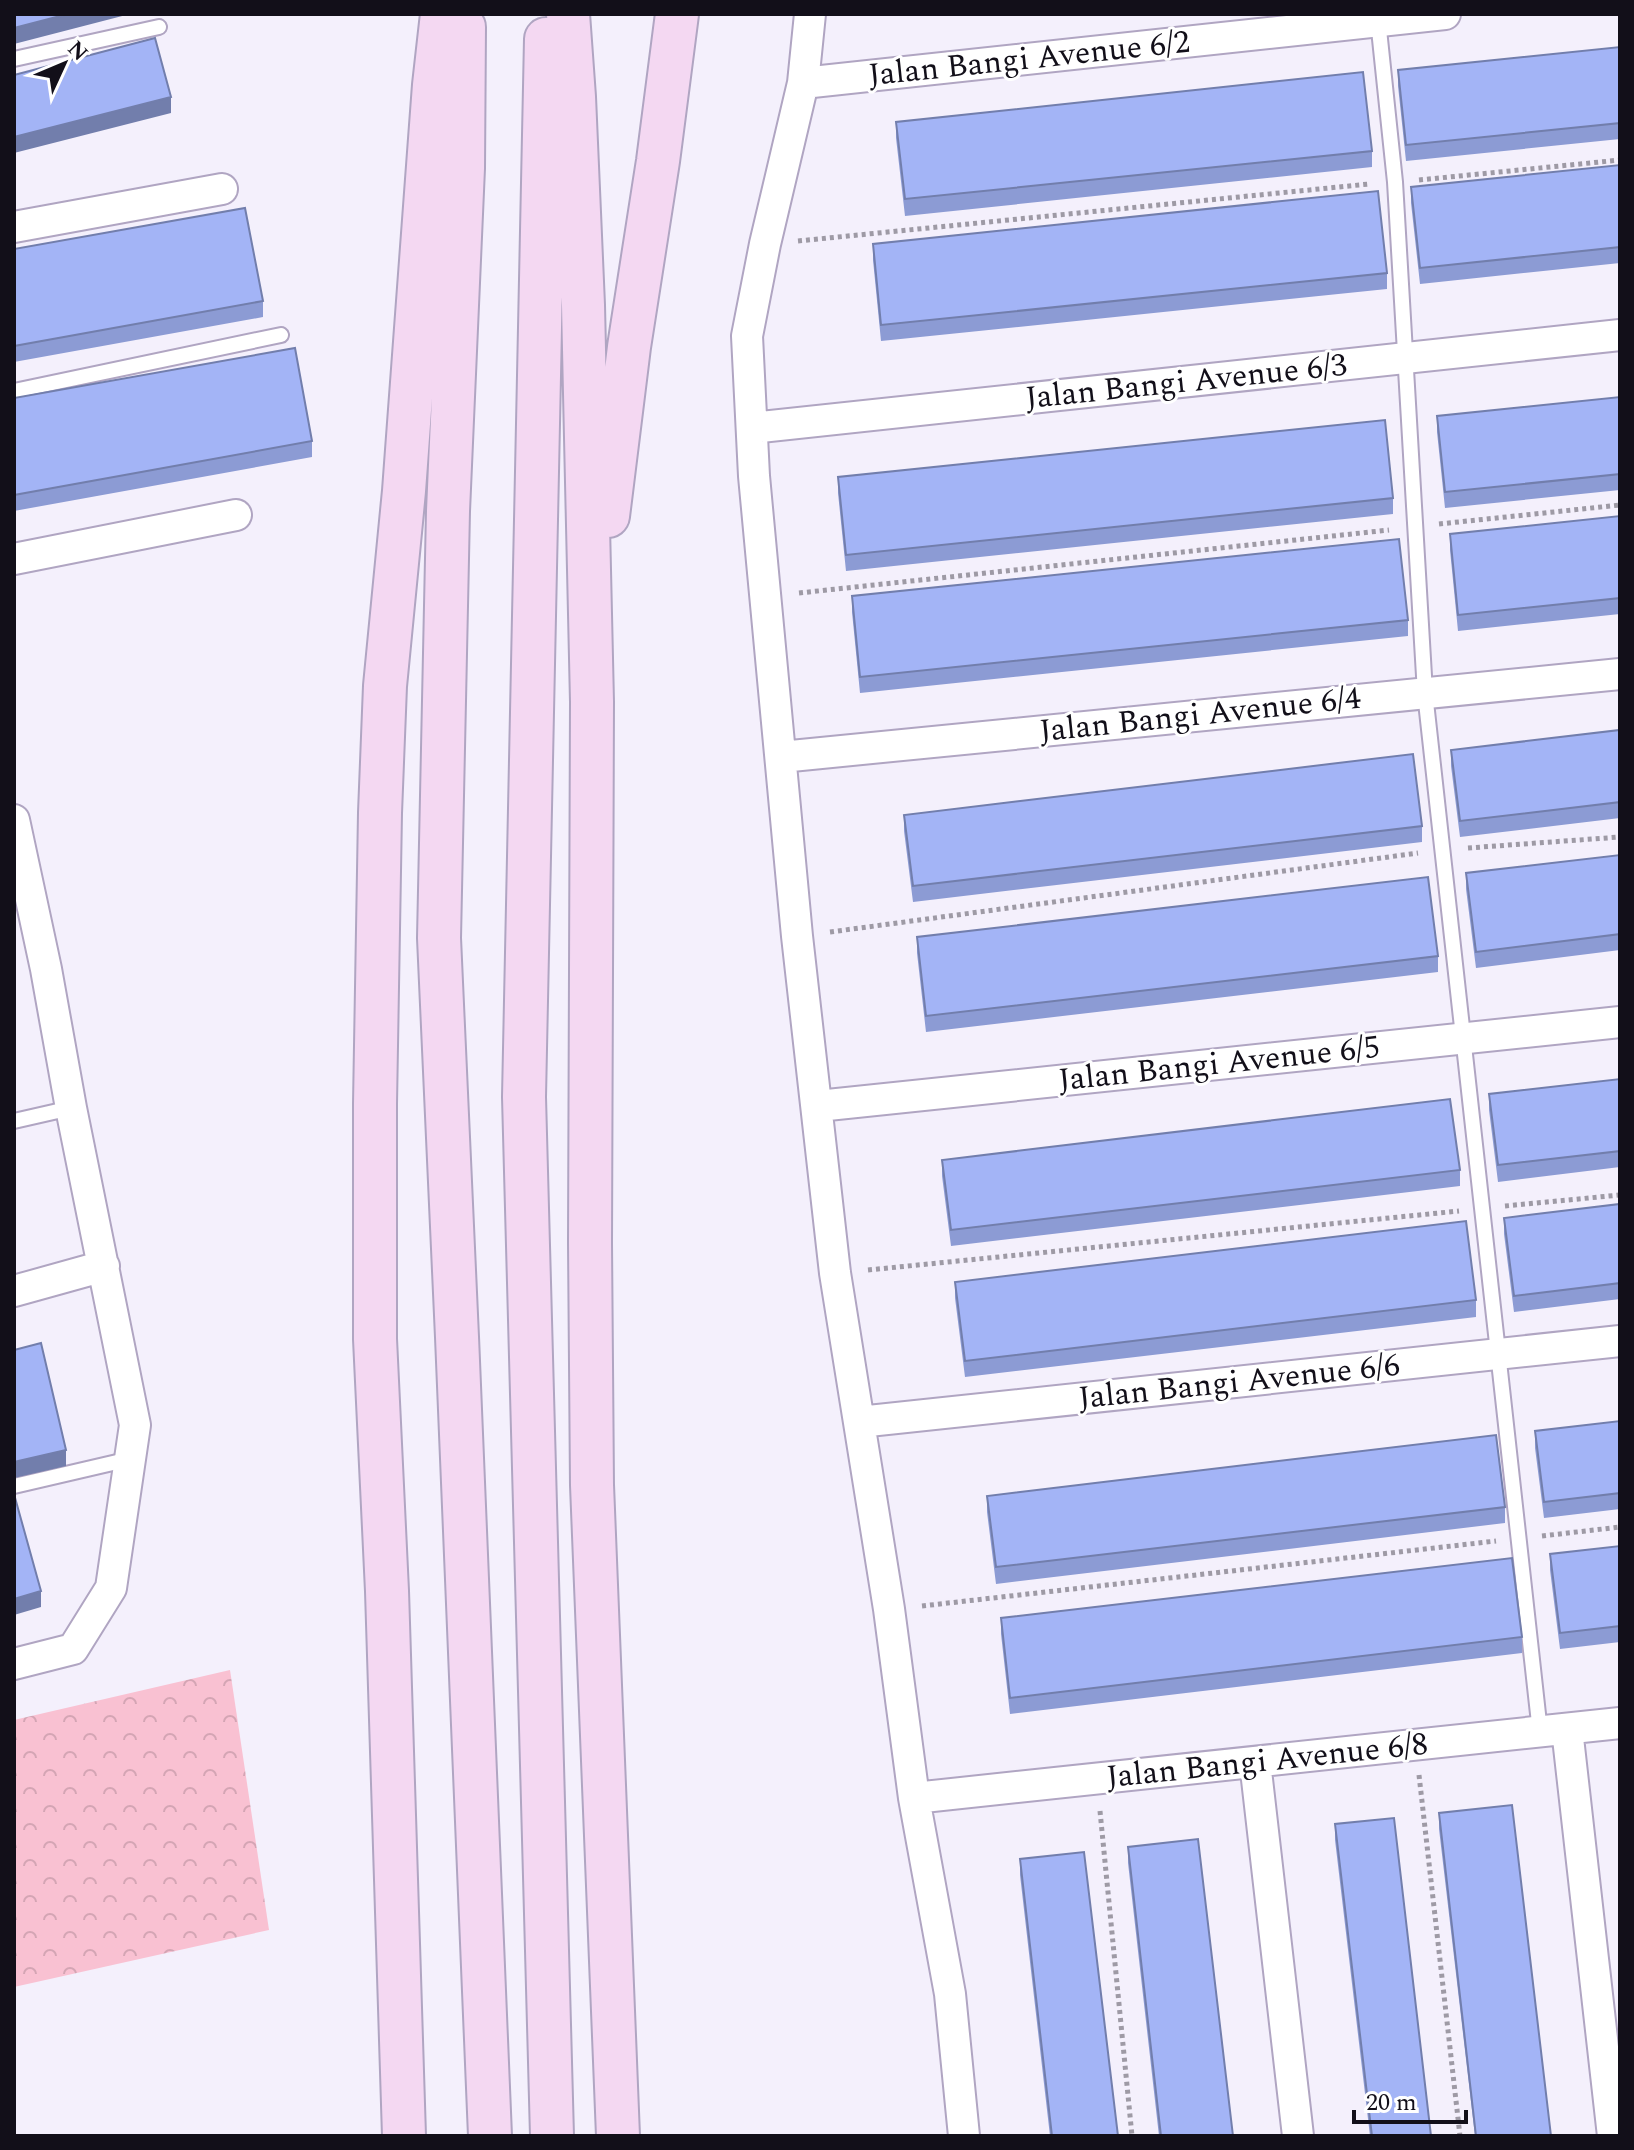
<svg xmlns="http://www.w3.org/2000/svg" width="1634" height="2150" viewBox="0 0 1634 2150" font-family="Spectral,serif">
  <style>
    .park { fill: url(#park-crowns) }
    .lines { fill: none; stroke-linecap: round; stroke-linejoin: round }
    .lane-casing { stroke: #b0a5c2; stroke-width: 18 }
    .street-casing { stroke: #b0a5c2; stroke-width: 34 }
    .secondary-casing { stroke: #b0a5c2; stroke-width: 46 }
    .path { stroke: #9e9aa5; stroke-width: 5; stroke-dasharray: 4 4; stroke-linecap: butt }
    .lane { stroke: #fff; stroke-width: 14 }
    .street { stroke: #fff; stroke-width: 30 }
    .secondary { stroke: #f4d8f2; stroke-width: 42 }
    .wall { fill: #8c9bd4 }
    .shaded-wall { fill: #727eac }
    .building { fill: #a3b4f6; stroke: #727eac; stroke-width: 2 }
    .labels { text-anchor: middle; dominant-baseline: central; stroke-width: 6; stroke-linejoin: round; paint-order: stroke }
    .street-label { font-size: 32px; fill: #120f19; stroke: #fff }
  </style>
  <defs>
    <pattern id="park-crowns" width="20" height="18" patternUnits="userSpaceOnUse" patternTransform="scale(2)"><rect width="20" height="18" fill="#f9c1d2"/><path d="M2 6a3 3 0 1 1 6 0M12 15a3 3 0 1 1 6 0" fill="none" stroke="#d4a5b4"/></pattern>
  </defs>
  <rect width="100%" height="100%" fill="#f4f0fc"/>
  <!-- park -->
  <path class="park" d="M230,1670L269,1930L14,1987V1720Z"/>
  <g class="lines">
    <!-- lane casing -->
    <g class="lane-casing">
      <path id="lane" d="M1378,20L1395,182L1425,693L1540,1732
        M14,59L159,27
        M14,391L281,335
        M14,1121L71,1108
        M14,1486L130,1459"/>
    </g>
    <!-- street casing -->
    <g class="street-casing">
      <path id="street" d="M810,14L803,83L765,244L747,336L754,476L797,936L835,1273L889,1609L914,1798L950,1994L964,2136
        M803,83L1445,14
        M14,227L222,189
        M752,428L1620,335
        M14,559L236,515
        M781,757L1620,674
        M14,820L46,969L71,1108L135,1425L111,1588L73,1649L14,1664
        M818,1106L1620,1022
        M14,1291L104,1266
        M859,1422L1620,1341
        M1567,1729L1613,2136
        M1255,1762L1298,2136
        M914,1798L1620,1723"/>
    </g>
    <!-- secondary casing -->
    <g class="secondary-casing">
      <path id="secondary" d="M568,14L574,97L583,305L592,702L590,1243L592,1485L618,2136
        M464,27L463,168L448,511L439,938L457,1337L490,2136
        M546,39L524,1097L552,2136
        M608,516L629,347L658,161L677,14
        M404,2136L387,1591L375,1339V1104L380,813L385,686L404,491L434,85L442,14"/>
    </g>
    <!-- path -->
    <path class="path" d="M1419,180L1620,160
      M798,241L1369,184
      M1439,524L1620,505
      M799,593L1389,530
      M1468,848L1620,837
      M830,932L1418,853
      M1505,1206L1620,1195
      M868,1270L1459,1211
      M1542,1536L1620,1527
      M922,1606L1496,1541
      M1419,1775L1460,2136
      M1100,1811L1132,2136"/>
    <!-- lane -->
    <use href="#lane" class="lane"/>
    <!-- street -->
    <use href="#street" class="street"/>
    <!-- secondary -->
    <use href="#secondary" class="secondary"/>
  </g>
  <!-- wall -->
  <path class="wall" d="M1620,47V139L1406,161L1398,86V70Z
    M896,122L1372,151V167L905,216L896,138Z
    M1620,165V263L1420,284L1411,203V187Z
    M873,244L1387,273V289L881,341L873,260Z
    M14,249L263,301V317L14,362Z
    M1620,397V490L1445,508L1437,432V416Z
    M14,398L312,441V457L14,511Z
    M838,477L1393,498V514L846,571L838,493Z
    M1620,516V614L1458,631L1450,550V534Z
    M852,596L1408,620V636L860,693L852,612Z
    M1620,730V818L1460,837L1451,766V750Z
    M904,815L1422,826V842L913,902L904,831Z
    M1620,855V950L1476,968L1466,889V873Z
    M917,937L1438,956V972L926,1032L917,953Z
    M1620,1079V1167L1498,1182L1489,1110V1094Z
    M942,1160L1460,1170V1186L951,1246L942,1176Z
    M1620,1204V1299L1514,1312L1504,1234V1218Z
    M955,1282L1476,1300V1317L965,1377L955,1298Z
    M1620,1421V1509L1544,1518L1535,1448V1431Z
    M987,1496L1505,1507V1523L996,1584L987,1512Z
    M1620,1546V1642L1560,1649L1550,1570V1554Z
    M1001,1618L1522,1637V1653L1010,1714L1001,1634Z
    M1439,1813L1551,2136H1475L1439,1829Z
    M1335,1824L1431,2136H1370L1335,1840Z
    M1128,1847L1233,2136H1159L1128,1863Z
    M1020,1859L1118,2136H1050L1020,1875Z"/>
  <!-- shaded-wall -->
  <path class="shaded-wall" d="M68,14H130L14,44V28Z
    M171,97V113L14,153V137Z
    M66,1450V1466L14,1478V1462Z
    M41,1591V1607L14,1615V1599Z"/>
  <!-- building -->
  <path class="building" d="M14,14H68L14,28Z
    M155,38L171,97L14,137V75Z
    M1620,47V123L1406,145L1398,70Z
    M1363,72L1372,151L905,199L896,122Z
    M1620,165V247L1420,268L1411,187Z
    M1378,191L1387,273L881,325L873,244Z
    M245,208L263,301L14,346V249Z
    M295,348L312,441L14,495V398Z
    M1620,397V474L1445,492L1437,416Z
    M1385,420L1393,498L846,555L838,477Z
    M1620,516V598L1458,615L1450,534Z
    M1399,539L1408,620L860,677L852,596Z
    M1620,730V802L1460,821L1451,750Z
    M1413,754L1422,826L913,886L904,815Z
    M1620,855V934L1476,952L1466,873Z
    M1428,877L1438,956L926,1016L917,937Z
    M1620,1079V1151L1498,1165L1489,1094Z
    M1450,1099L1460,1170L951,1230L942,1160Z
    M1620,1204V1283L1514,1296L1504,1218Z
    M1466,1221L1476,1300L965,1361L955,1282Z
    M41,1343L66,1450L14,1462V1350Z
    M1620,1421V1493L1544,1502L1535,1431Z
    M1496,1435L1505,1507L996,1567L987,1496Z
    M14,1494L41,1591L14,1599Z
    M1620,1546V1626L1560,1633L1550,1554Z
    M1512,1558L1522,1637L1010,1698L1001,1618Z
    M1512,1805L1551,2136H1476L1439,1813Z
    M1394,1818L1431,2136H1372L1335,1824Z
    M1198,1839L1233,2136H1161L1128,1847Z
    M1084,1852L1118,2136H1052L1020,1859Z"/>
  <g class="labels">
    <!-- street labels -->
    <g class="street-label">
      <text transform="translate(1029 59) rotate(-6)">Jalan Bangi Avenue 6/2</text>
      <text transform="translate(1186 382) rotate(-6)">Jalan Bangi Avenue 6/3</text>
      <text transform="translate(1200 715) rotate(-6)">Jalan Bangi Avenue 6/4</text>
      <text transform="translate(1219 1064) rotate(-6)">Jalan Bangi Avenue 6/5</text>
      <text transform="translate(1239 1382) rotate(-6)">Jalan Bangi Avenue 6/6</text>
      <text transform="translate(1267 1761) rotate(-6)">Jalan Bangi Avenue 6/8</text>
    </g>
  </g>
  <!-- border -->
  <rect width="1634" height="2150" fill="none" stroke="#120f19" stroke-width="32"/>
  <!-- north arrow -->
  <g transform="translate(64 64) rotate(46)" stroke="#ffffff" stroke-width="6" paint-order="stroke">
  <path d="M0-6L14 30L0 20L-14 30Z" fill="#120f19"/>
  <text y="-12" font-size="22" font-weight="bold" text-anchor="middle" fill="#120f19">N</text>
  </g>
  <!-- scale -->
  <path d="M1354 2110v12h112v-12" fill="none" stroke="#120f19" stroke-width="4"/>
  <text x="1366" y="2110" font-size="24" fill="#120f19" stroke="#ffffff" stroke-width="6" paint-order="stroke">20 m</text>
</svg>
